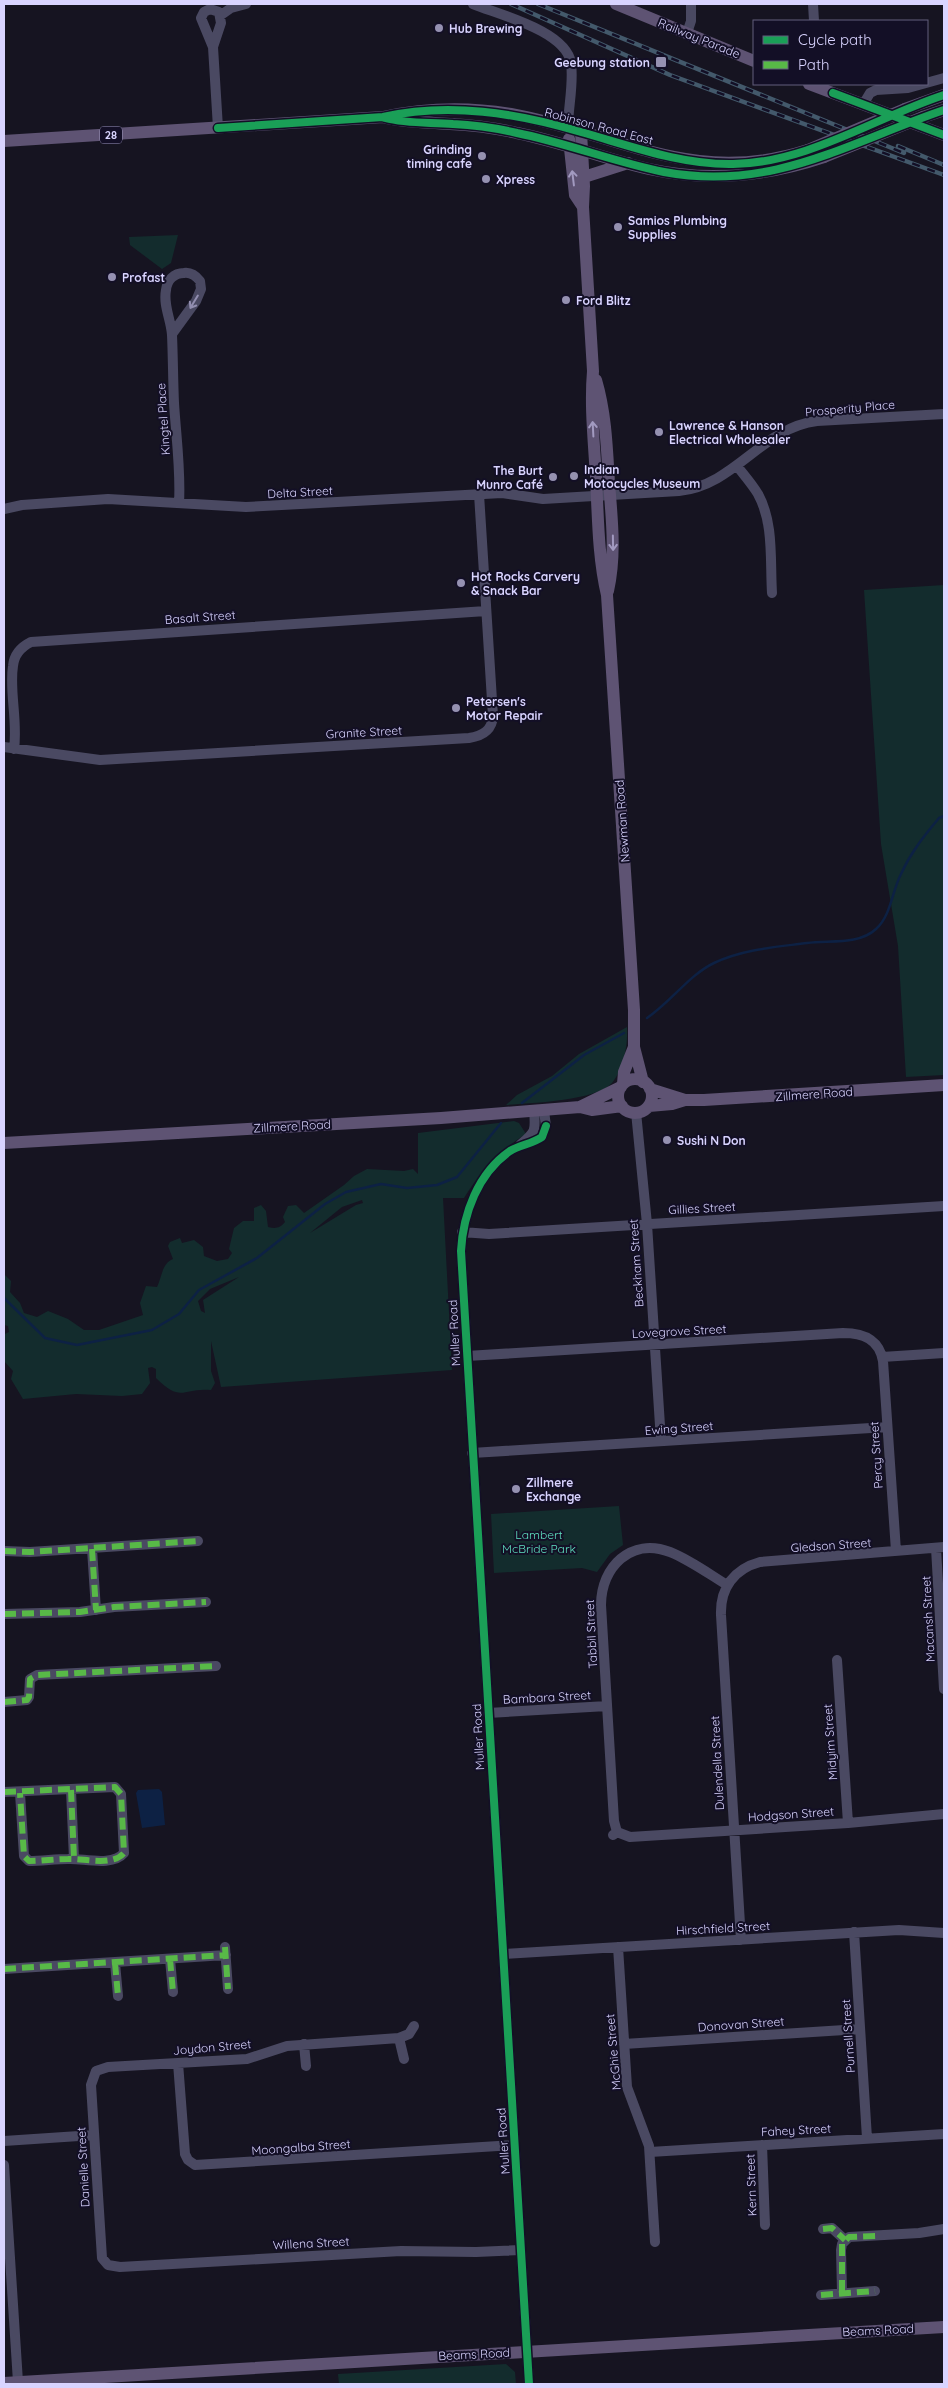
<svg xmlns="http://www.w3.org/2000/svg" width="948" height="2388" viewBox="0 0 948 2388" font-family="Quicksand,sans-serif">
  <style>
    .green { fill: #132c2d; fill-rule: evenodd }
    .water { fill: #0d2144 }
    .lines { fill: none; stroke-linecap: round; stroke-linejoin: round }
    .stream { stroke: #0d2144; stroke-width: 2.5 }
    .minor { stroke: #4a4962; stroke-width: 10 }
    .major { stroke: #5e5373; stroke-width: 12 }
    .rail-casing { stroke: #43596b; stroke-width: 4.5 }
    .rail { stroke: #130f26; stroke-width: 2.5; stroke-dasharray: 8; stroke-linecap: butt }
    .major-bridge { stroke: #5e5373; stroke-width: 12 }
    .quiet { stroke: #58b947; stroke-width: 6; stroke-dasharray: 12 6; stroke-linecap: butt }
    .cycleway-casing { stroke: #130f26; stroke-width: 11 }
    .cycleway { stroke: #1a9f57; stroke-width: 8 }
    .oneway { stroke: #a29ac0 }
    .oneway2 { stroke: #928eb0 }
    .poi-dot { fill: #9591b1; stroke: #130f26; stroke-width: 2 }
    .labels { text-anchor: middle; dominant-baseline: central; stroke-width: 4; stroke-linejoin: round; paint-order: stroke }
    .shield { fill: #130f26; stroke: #9e99be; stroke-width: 1 }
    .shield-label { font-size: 11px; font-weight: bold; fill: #d9d4ff }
    .poi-label { font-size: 12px; font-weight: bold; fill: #d9d4ff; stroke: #130f26; text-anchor: start }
    .street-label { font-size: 12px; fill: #d9d4ff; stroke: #130f26 }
    .park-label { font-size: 12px; fill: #5fe0c0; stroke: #130f26 }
  </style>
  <rect width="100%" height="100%" fill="#161421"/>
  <!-- green -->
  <path class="green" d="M178,235L171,263L162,269L130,245L129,237Z
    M944,585V1075L906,1077L898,946L881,844L864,590Z
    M627,1027C628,1045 624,1068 612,1083C596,1101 530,1103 506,1105L517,1095L552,1076L579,1054Z
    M514,1121L519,1123L526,1134C500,1150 480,1172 464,1198H443L452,1370L221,1387L211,1341V1371L215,1383L211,1390C183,1387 182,1404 156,1378V1369L152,1367L148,1368L150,1383L142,1394L122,1396L76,1394L23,1399L11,1379L13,1371L4,1361L5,1334L9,1332L8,1326L4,1325V1274L11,1281L10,1292L20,1303L24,1313L37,1317L48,1311L68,1319L84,1330H99L143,1315L140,1303L146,1286L157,1287C162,1277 162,1263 173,1259L168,1246L170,1242L180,1238L182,1243L194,1240L203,1247L204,1256L217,1261L228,1259L232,1253L229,1249L234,1228L243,1221H254V1208L261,1205L266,1211L268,1227C276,1229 280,1228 285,1222L283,1217L288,1206L296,1205L304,1213L344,1185L354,1176L367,1169L404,1171L413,1169L418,1174V1133ZM362,1200L363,1203L356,1205L310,1233L342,1207ZM239,1277L203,1300L205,1313L201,1311L198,1301L210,1289Z
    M619,1506L623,1545L610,1554L597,1572L582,1568L494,1573L491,1514Z
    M506,2364L515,2372L516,2384H339L338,2374Z"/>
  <!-- water -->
  <path class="water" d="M159,1789L162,1792L165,1825L142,1828L136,1793L138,1790Z"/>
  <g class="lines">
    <!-- stream -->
    <path class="stream" d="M647,1018C671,1002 689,975 714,963C743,949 777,947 807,943C830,940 859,945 876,929C891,916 892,891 901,874C911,852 924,836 939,818L944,816
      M522,1103L584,1055L624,1033
      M4,1298L45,1338L77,1345L152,1330L179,1314L199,1290L257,1258L325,1204L346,1192L381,1184L407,1188L437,1185L457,1177L501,1123"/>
    <!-- minor -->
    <path class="minor" d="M473,4C500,15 566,31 571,63C574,84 568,107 568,128
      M813,4L814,21
      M221,15L231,8L246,4
      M687,33L691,21V4
      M213,47L221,23L219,12L210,9L204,12L201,18L213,47L218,128
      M864,103L870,93L876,90L908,88L944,78
      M172,334L196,301L201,289L200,281C196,276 191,272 184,273C174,273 167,280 166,290C163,306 171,319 172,335C173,357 173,380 174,403C176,436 181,470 179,503
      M737,466C744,475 752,484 758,494C774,523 770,560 772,593
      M4,509L22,505L108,499L246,507L502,493L543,499L679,491C736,485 761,428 817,421L944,414
      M4,747L100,760L469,738C483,736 492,730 493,716L479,494
      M14,749C18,721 9,691 13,666C14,655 21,647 31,642L486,611
      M636,1112L647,1224L661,1441
      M520,1145C535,1132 536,1132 534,1111
      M462,1232L489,1234L944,1206
      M467,1356L843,1333C863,1333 879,1339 883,1361L896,1551
      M882,1357L944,1353
      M472,1453L887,1427
      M936,1548L944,1689
      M92,1549L96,1610
      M4,1551L30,1552L198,1541
      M4,1614L80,1612L114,1607L206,1602
      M837,1660L848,1823
      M4,1702L27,1700L29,1697L30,1679L37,1675L216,1666
      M488,1713L607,1706
      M71,1790L74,1859
      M4,1792L115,1787L121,1794L124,1853C112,1867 83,1858 68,1859C55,1859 42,1861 29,1861L24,1856L20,1793
      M617,1832L614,1821L601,1605C601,1567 631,1537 670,1552C690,1560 709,1574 727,1585
      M613,1835L617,1832L630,1837L848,1823L944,1814
      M854,1932L867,2138
      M741,1940L721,1615C720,1588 734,1569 760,1562L944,1547
      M225,1947L228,1989
      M618,1947L627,2087L649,2146L655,2242
      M503,1954L899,1930L944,1933
      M170,1959L173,1992
      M115,1963L118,1996
      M4,1969L226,1955
      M414,2026L409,2034L399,2038L287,2046L247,2059L108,2067L96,2071L91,2085L102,2258L108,2265L120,2267L401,2251L476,2252L521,2250
      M399,2038L404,2059
      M304,2044L306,2066
      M624,2044L860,2029
      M178,2063L185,2154L188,2160L195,2165L515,2145
      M4,2141L94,2135
      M762,2145L765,2225
      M650,2152L944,2134
      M4,2165L18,2382
      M823,2229L832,2228L845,2240
      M842,2292L841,2250L842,2244L849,2237L919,2233L944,2229
      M821,2295L875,2291
      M529,2384L461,1251C463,1214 478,1173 510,1151C520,1145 532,1144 542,1137L546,1126L544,1111"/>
    <!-- major -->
    <path class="major" d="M616,4L754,61
      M809,84L944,135
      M905,109L944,95
      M923,117L944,110
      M386,118C407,123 428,122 450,124C472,125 495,128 517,133C562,142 605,159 649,169C708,182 767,176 824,157
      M581,132L584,186L583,207L593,371C590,406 594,442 596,477C598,516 598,557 607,595L634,1010V1047L624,1072L623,1084
      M569,139L575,195L583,207
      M4,141L383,117C424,108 470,107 511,114C620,134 693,187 808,150
      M584,177L628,163
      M596,380C606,414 607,449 609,483C612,520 616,555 608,591
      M634,1047L643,1082
      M618 1096a17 17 0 1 1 34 0a17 17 0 1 1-34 0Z
      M650,1089L685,1100H704L944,1085
      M649,1106L672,1104L685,1100
      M580,1107L621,1087
      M4,1143L441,1118L580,1107L592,1110L622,1106
      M4,2383L944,2327"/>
    <!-- rail casing -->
    <g class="rail-casing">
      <path id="rail" d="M511,4L670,75L944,175
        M538,4L904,153
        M898,146L944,165"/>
    </g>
    <!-- rail -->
    <use href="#rail" class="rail"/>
    <!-- major-bridge -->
    <path class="major-bridge" d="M808,150L905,109
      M824,157L923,117"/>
    <!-- quiet -->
    <path class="quiet" d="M92,1549L96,1610
      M4,1551L30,1552L198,1541
      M4,1614L80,1612L114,1607L206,1602
      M4,1702L27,1700L29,1697L30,1679L37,1675L216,1666
      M71,1790L74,1859
      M4,1792L115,1787L121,1794L124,1853C112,1867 83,1858 68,1859C55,1859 42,1861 29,1861L24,1856L20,1793
      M225,1947L228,1989
      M170,1959L173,1992
      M115,1963L118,1996
      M4,1969L226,1955
      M823,2229L832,2228L845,2240
      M842,2292V2244L849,2237L876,2236
      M821,2295L875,2291"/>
    <!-- cycleway casing -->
    <g class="cycleway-casing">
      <path id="cycleway" d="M833,93L944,135
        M385,118C408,124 430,122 453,124C475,125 496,128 517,133C567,143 614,162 664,172C772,192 847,143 944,110
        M218,128L383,117C449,102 517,113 581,132C631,146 681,165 733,164C808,163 874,118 944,95
        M529,2384L461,1251C463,1214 478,1173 510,1151C520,1145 532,1144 542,1137L546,1126"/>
    </g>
    <!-- cycleway -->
    <use href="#cycleway" class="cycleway"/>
  </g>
  <!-- one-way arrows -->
  <defs><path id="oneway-shaft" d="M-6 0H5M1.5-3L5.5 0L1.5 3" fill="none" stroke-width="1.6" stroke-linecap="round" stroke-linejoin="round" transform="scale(1.25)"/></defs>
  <g class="oneway">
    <use href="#oneway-shaft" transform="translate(573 178) rotate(-97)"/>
    <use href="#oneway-shaft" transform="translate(593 429) rotate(-93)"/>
    <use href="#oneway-shaft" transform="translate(613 543) rotate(89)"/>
  </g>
  <use class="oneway2" href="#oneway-shaft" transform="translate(194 302) rotate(121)"/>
  <!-- markers -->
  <g class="poi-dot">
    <circle cx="439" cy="28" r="5"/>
    <rect x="655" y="56" width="12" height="12" rx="2.5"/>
    <circle cx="482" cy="156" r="5"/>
    <circle cx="486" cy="179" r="5"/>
    <circle cx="618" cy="227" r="5"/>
    <circle cx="112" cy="277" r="5"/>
    <circle cx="566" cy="300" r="5"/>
    <circle cx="659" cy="432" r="5"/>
    <circle cx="574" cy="476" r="5"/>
    <circle cx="553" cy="477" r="5"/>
    <circle cx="461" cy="583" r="5"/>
    <circle cx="456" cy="708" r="5"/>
    <circle cx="667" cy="1140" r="5"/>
    <circle cx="516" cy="1489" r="5"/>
  </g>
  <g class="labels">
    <!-- shield labels -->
    <rect class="shield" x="100" y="126.5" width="22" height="17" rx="4"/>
    <g class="shield-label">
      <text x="111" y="135">28</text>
    </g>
    <!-- poi labels -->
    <g class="poi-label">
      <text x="449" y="28">Hub Brewing</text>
      <text x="650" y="62" text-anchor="end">Geebung station</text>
      <text x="472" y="149" text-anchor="end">Grinding<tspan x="472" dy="14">timing cafe</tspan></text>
      <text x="496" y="179">Xpress</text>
      <text x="628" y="220">Samios Plumbing<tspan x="628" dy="14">Supplies</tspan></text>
      <text x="122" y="277">Profast</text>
      <text x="576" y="300">Ford Blitz</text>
      <text x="669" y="425">Lawrence &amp; Hanson<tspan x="669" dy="14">Electrical Wholesaler</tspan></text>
      <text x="584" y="469">Indian<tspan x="584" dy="14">Motocycles Museum</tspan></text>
      <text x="543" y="470" text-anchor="end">The Burt<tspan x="543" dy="14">Munro Café</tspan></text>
      <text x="471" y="576">Hot Rocks Carvery<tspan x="471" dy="14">&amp; Snack Bar</tspan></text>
      <text x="466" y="701">Petersen's<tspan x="466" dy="14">Motor Repair</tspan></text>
      <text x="677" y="1140">Sushi N Don</text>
      <text x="526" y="1482">Zillmere<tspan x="526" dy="14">Exchange</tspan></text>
    </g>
    <!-- street labels -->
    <g class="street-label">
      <text transform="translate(699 38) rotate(22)">Railway Parade</text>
      <text transform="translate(599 126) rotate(15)">Robinson Road East</text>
      <text transform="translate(850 408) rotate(-5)">Prosperity Place</text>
      <text transform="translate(163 419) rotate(-94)">Kingtel Place</text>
      <text transform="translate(300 492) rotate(-3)">Delta Street</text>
      <text transform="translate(200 617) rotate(-4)">Basalt Street</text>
      <text transform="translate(364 732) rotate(-3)">Granite Street</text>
      <text transform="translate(622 821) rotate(-94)">Newman Road</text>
      <text transform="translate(814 1094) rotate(-4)">Zillmere Road</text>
      <text transform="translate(292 1126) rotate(-3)">Zillmere Road</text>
      <text transform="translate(702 1208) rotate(-3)">Gillies Street</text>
      <text transform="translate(636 1263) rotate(-94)">Beckham Street</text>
      <text transform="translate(679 1331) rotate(-3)">Lovegrove Street</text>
      <text transform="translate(454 1333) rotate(-93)">Muller Road</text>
      <text transform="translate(679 1428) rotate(-4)">Ewing Street</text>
      <text transform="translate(876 1455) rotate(-94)">Percy Street</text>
      <text transform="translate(831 1545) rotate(-4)">Gledson Street</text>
      <text transform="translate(928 1619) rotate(-93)">Macansh Street</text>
      <text transform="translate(591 1634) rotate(-93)">Tabbil Street</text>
      <text transform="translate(547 1697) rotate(-3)">Bambara Street</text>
      <text transform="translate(478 1737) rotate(-93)">Muller Road</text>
      <text transform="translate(830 1742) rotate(-94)">Midyim Street</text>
      <text transform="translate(717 1763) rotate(-93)">Dulendella Street</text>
      <text transform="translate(791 1814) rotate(-4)">Hodgson Street</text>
      <text transform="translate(723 1928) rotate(-3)">Hirschfield Street</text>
      <text transform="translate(741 2024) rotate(-4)">Donovan Street</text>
      <text transform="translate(848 2036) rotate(-94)">Purnell Street</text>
      <text transform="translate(212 2047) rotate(-5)">Joydon Street</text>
      <text transform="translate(613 2052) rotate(-95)">McGhie Street</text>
      <text transform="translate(796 2130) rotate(-3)">Fahey Street</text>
      <text transform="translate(503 2141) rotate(-94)">Muller Road</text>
      <text transform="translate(301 2147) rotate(-4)">Moongalba Street</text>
      <text transform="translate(83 2167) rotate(-93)">Danielle Street</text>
      <text transform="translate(751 2185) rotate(-92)">Kern Street</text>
      <text transform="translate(311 2243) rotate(-3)">Willena Street</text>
      <text transform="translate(878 2330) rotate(-3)">Beams Road</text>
      <text transform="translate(474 2354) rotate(-3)">Beams Road</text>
    </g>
    <!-- park labels -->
    <g class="park-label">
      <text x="539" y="1534">Lambert<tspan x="539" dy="14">McBride Park</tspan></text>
    </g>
  </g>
  <!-- border -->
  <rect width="948" height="2388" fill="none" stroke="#d9d4ff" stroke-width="10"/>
  <!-- legend -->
  <rect x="753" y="20" width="175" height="65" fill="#130f26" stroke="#625e7d"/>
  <rect x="763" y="36" width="25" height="8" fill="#1a9f57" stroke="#625e7d"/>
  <text x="798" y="45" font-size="15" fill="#d9d4ff">Cycle path</text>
  <rect x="763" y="61" width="25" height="8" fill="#58b947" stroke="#625e7d"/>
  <text x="798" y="70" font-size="15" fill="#d9d4ff">Path</text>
</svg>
